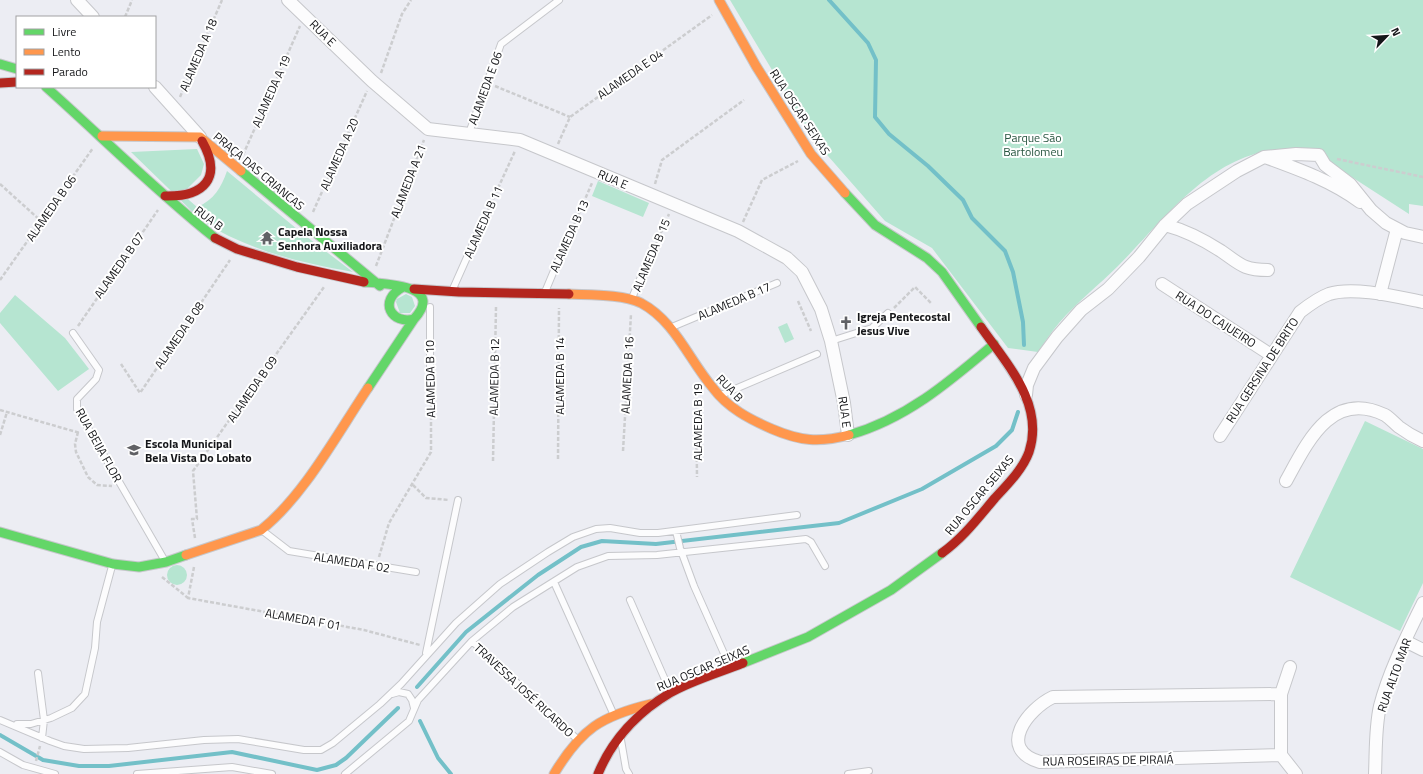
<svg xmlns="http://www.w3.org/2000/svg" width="1423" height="774" viewBox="0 0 1423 774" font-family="'Titillium Web',sans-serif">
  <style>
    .green { fill: #b6e5d1 }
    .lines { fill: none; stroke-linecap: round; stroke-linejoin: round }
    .stream { stroke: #73c0c8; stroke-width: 4 }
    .lane-casing { stroke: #c6c7cb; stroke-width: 8 }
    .street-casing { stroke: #c6c7cb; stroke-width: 14 }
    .fast-casing { stroke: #c6c7cb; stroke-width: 11 }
    .slow-casing { stroke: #c6c7cb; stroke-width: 11 }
    .jam-casing { stroke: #c6c7cb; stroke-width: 11 }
    .path { stroke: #cccdcf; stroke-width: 2.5; stroke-dasharray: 4 2; stroke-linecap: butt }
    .lane { stroke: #fcfcfd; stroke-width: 6 }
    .street { stroke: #fcfcfd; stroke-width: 12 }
    .fast { stroke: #63d668; stroke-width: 9 }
    .slow { stroke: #ff974d; stroke-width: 9 }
    .jam { stroke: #b3261e; stroke-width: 9 }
    .labels { text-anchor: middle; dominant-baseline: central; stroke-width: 4; stroke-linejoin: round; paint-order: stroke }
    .street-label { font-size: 12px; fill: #151619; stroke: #fff }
    .park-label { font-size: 12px; fill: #285540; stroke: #fff }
    .poi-label { font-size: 12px; font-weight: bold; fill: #151619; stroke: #fff; text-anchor: start }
  </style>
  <rect width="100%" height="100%" fill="#ecedf3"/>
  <!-- green -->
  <path class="green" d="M730,0H1423V206L1409,204V214L1327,161V155C1318,151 1308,151 1297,150C1218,143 1168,216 1118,266C1099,285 1077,302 1059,323C1051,332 1045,342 1038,352L1008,348L932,248L885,221L814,140Z
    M197,149L204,164L201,175L182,194L197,207C214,200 221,188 227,171L303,234L353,272C298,262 250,251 202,221L131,152Z
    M598,181L649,203L643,217L592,196Z
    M406,294L412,297L415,306L410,313H400L396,302L397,299Z
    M15,295L65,338L89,369L58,391L0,323V313Z
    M787,323L794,339L785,343L778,327Z
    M1365,421L1423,449V583L1400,631L1290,577Z
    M167 575a10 10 0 1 1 20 0a10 10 0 1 1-20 0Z"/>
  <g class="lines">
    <!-- stream -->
    <path class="stream" d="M829,0L868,43L876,60L875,117L889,134L928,166L963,200L972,218L1005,251L1013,272L1023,322L1024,345
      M417,687L466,632L538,575L581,547L602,541L656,544L839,523L922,489L996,446L1012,430L1018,412
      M420,721L438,758L451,774
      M0,735L43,760L79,766H109L232,752L317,770L336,765L346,758L398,708"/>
    <!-- lane casing -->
    <g class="lane-casing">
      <path id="lane" d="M469,133L501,44L559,0
        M452,291L480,228
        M545,292L558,261
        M632,298L652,251
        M430,307V379
        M672,327L777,283
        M73,333L99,370L96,379L77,399V409L165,561
        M831,341L872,328L888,313
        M721,395L817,354
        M263,531L289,551L416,572
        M676,531L680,548L694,586L730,667
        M554,582L613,713
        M630,600L670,691
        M472,641L577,739
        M426,653L458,500
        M38,673L44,720L42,738
        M392,694L399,692L408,694L412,700L414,708
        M0,720L50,741L64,746L84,749L128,748L204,740L238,739L304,750H321L333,743L380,704L401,684L456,623L500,584L548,552L573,537L596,529L610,528L640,533H658L797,515
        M17,724H31L51,718L72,708L85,694L95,648L97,622L112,566
        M621,740L626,769L629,774
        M0,752L23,765L55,774
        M137,774L232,767L272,774
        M345,774L409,721L418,700L472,641L513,607L577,567L608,556L657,555L806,539L811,542L825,566
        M848,774L869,771"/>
    </g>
    <!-- street casing -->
    <g class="street-casing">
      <path id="street" d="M77,0L93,17
        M288,0L372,81L428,129L520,140L738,231L787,258L802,272L821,309L831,341L844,403L848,435
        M155,87L200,137
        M1265,157C1298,169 1332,181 1360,202
        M1165,225C1184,230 1204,240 1221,251C1240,264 1243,270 1268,270
        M1162,284L1271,355
        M1380,294L1397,229
        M1026,395L1027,385L1034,368L1057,337L1081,310L1108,289L1139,257L1165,225L1187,204L1237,171L1264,157L1296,154L1319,155L1325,165L1350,184L1371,210L1386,223L1405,233L1423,237
        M1220,436L1300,312C1309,305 1318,298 1329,294C1353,286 1398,297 1423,302
        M1286,481C1307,443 1331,389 1385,415C1390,418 1394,423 1399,427C1407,433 1414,437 1423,441
        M1405,641L1423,650
        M1290,667L1281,694V755L1296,774
        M1281,755L1040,762C996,749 1028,709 1053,697L1281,694
        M1375,774C1376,752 1375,728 1380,706C1389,671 1407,636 1423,603"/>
    </g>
    <!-- fast casing -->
    <g class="fast-casing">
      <path id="fast" d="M0,64L17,69
        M46,87C102,137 156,191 215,238
        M241,171L380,286
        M845,193L875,225L927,258L942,272L981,327
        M364,282C384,284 446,284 414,319C392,325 377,301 403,287
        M368,388L414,319
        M849,435C906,419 949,382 994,344
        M0,532L113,564L139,567L166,562L186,555
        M743,663L808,637L891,590L942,553"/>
    </g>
    <!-- slow casing -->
    <g class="slow-casing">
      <path id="slow" d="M719,0L756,66L811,154L845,193
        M102,136L200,137L241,171
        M569,294C589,295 623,294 641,303C675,321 689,360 713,388C728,408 749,419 772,429C800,441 819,443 849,435
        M186,555L261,530C304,496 337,434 368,388
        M554,774C581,729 601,716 651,704"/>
    </g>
    <!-- jam casing -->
    <g class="jam-casing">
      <path id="jam" d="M0,83L17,82
        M165,196C204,197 223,178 202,141
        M215,238L237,249L297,267L364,282
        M414,289L459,292L569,294
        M942,553C963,538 978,518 995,498C1007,485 1023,469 1029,452C1045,404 1006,363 981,327
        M598,774C612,740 638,712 670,693C690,681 721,672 743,663"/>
    </g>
    <!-- path -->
    <path class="path" d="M125,17L132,0
      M381,73L402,14L411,0
      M495,86L570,117
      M180,97L222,0
      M558,144L570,117L712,15
      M243,155L300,26
      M1337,159L1423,177
      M0,184L41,221
      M655,184L662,160L744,100
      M313,212L367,91
      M483,221L515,151
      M743,222L762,180L798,161
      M656,244L669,214
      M562,253L592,183
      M376,266L424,140
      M0,280L93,148
      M798,301L811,331
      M894,308L915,287L931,303
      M78,326L158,210
      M121,364L140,393L230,260
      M696,392L697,477
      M0,410L80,433
      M78,432L75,444L76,452L88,477L97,485L112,486
      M0,435L7,412
      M623,451L631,314
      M558,459L559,308
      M493,461L496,307
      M413,485L426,498L449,500
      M195,538L192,519H197L193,471L324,287
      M379,557L389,523L431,452V387
      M194,567L188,598L364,630L420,645
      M162,577L188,598
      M36,761L40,746"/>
    <!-- lane -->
    <use href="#lane" class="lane"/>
    <!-- street -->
    <use href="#street" class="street"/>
    <!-- fast -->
    <use href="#fast" class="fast"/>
    <!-- slow -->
    <use href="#slow" class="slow"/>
    <!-- jam -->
    <use href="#jam" class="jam"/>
  </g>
  <!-- icons -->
  <defs>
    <g id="temple-bare" transform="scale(1.08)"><path d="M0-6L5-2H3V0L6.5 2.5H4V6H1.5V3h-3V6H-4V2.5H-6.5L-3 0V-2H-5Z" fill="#606165" stroke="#fff" stroke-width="2.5" paint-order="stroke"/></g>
    <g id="church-bare" transform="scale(1.08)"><path d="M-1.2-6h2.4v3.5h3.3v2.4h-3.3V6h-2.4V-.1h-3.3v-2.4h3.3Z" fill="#606165" stroke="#fff" stroke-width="2.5" paint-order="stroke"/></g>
    <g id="school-bare" transform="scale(1.08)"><path d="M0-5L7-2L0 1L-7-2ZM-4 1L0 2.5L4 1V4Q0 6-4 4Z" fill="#606165" stroke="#fff" stroke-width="2.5" paint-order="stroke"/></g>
  </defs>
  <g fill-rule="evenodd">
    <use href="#temple-bare" x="267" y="238"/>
    <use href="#church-bare" x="846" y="323"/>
    <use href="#school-bare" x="134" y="450"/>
  </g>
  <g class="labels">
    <!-- street labels -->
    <g class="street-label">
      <text transform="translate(323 33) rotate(45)">RUA E</text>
      <text transform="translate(198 55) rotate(-67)">ALAMEDA A 18</text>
      <text transform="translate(630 74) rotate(-35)">ALAMEDA E 04</text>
      <text transform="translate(485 88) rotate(-70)">ALAMEDA E 06</text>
      <text transform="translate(271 91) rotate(-66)">ALAMEDA A 19</text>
      <text transform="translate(800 112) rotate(57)">RUA OSCAR SEIXAS</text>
      <text transform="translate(339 154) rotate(-66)">ALAMEDA A 20</text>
      <text transform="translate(259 171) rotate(40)">PRAÇA DAS CRIANCAS</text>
      <text transform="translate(613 179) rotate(23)">RUA E</text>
      <text transform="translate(408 181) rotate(-69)">ALAMEDA A 21</text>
      <text transform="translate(51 208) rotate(-55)">ALAMEDA B 06</text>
      <text transform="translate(209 218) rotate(37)">RUA B</text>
      <text transform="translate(483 222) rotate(-66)">ALAMEDA B 11</text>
      <text transform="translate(569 236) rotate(-66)">ALAMEDA B 13</text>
      <text transform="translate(651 255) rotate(-67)">ALAMEDA B 15</text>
      <text transform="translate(119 265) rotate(-55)">ALAMEDA B 07</text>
      <text transform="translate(734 301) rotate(-23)">ALAMEDA B 17</text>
      <text transform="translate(1216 319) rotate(33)">RUA DO CAJUEIRO</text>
      <text transform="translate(179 335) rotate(-56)">ALAMEDA B 08</text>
      <text transform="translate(1262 370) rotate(-57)">RUA GERSINA DE BRITO</text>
      <text transform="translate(627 375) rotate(-87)">ALAMEDA B 16</text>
      <text transform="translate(559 376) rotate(-90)">ALAMEDA B 14</text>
      <text transform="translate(494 377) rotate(-89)">ALAMEDA B 12</text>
      <text transform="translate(430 379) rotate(-91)">ALAMEDA B 10</text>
      <text transform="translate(730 388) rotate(46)">RUA B</text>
      <text transform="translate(252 389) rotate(-55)">ALAMEDA B 09</text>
      <text transform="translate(845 412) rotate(82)">RUA E</text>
      <text transform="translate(697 422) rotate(-90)">ALAMEDA B 19</text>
      <text transform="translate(99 445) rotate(61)">RUA BEIJA FLOR</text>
      <text transform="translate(979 495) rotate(-50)">RUA OSCAR SEIXAS</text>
      <text transform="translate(352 562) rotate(9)">ALAMEDA F 02</text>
      <text transform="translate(303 619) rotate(10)">ALAMEDA F 01</text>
      <text transform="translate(703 668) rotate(-23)">RUA OSCAR SEIXAS</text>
      <text transform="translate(1394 675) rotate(-70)">RUA ALTO MAR</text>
      <text transform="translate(524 690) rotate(43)">TRAVESSA JOSÉ RICARDO</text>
      <text transform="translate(1108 760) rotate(-1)">RUA ROSEIRAS DE PIRAIÁ</text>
    </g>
    <!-- park labels -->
    <g class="park-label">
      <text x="1033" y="137">Parque São<tspan x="1033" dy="14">Bartolomeu</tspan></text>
    </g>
    <!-- poi labels -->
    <g class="poi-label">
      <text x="278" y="231">Capela Nossa<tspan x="278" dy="14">Senhora Auxiliadora</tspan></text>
      <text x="857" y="316">Igreja Pentecostal<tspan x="857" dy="14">Jesus Vive</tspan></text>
      <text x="145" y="443">Escola Municipal<tspan x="145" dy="14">Bela Vista Do Lobato</tspan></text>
    </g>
  </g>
  <!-- legend -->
  <rect x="16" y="16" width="140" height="72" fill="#ffffff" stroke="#a1a2a3"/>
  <rect x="24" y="29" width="20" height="6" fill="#63d668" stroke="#a1a2a3"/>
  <text x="52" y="36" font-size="12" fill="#151619">Livre</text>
  <rect x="24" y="49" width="20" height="6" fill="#ff974d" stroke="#a1a2a3"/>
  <text x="52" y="56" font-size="12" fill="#151619">Lento</text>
  <rect x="24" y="69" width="20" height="6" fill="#b3261e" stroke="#a1a2a3"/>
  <text x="52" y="76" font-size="12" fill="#151619">Parado</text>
  <!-- north arrow -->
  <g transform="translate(1387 36) rotate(65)" stroke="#ffffff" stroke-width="3" paint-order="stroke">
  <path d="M0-3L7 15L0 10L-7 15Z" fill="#151619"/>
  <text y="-6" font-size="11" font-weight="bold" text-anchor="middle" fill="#151619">N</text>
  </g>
</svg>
